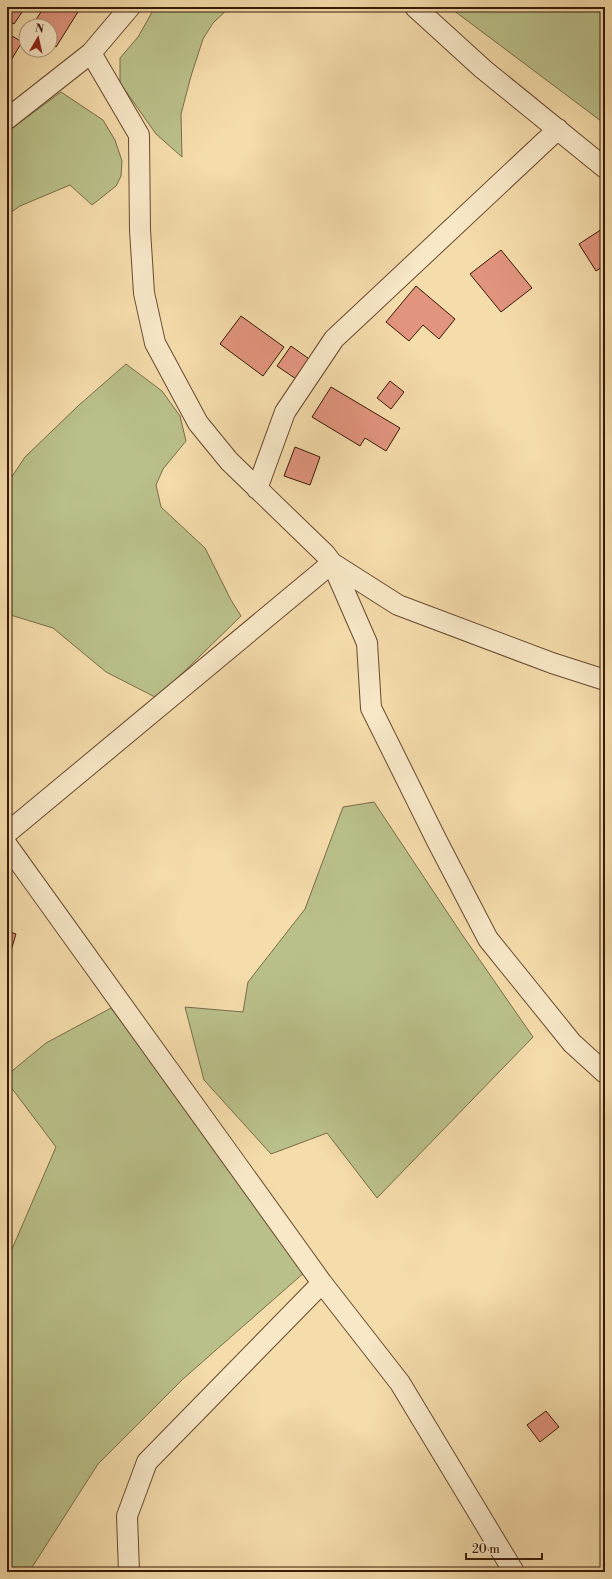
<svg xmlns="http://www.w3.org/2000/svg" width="612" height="1579" viewBox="0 0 612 1579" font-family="'Libre Bodoni',serif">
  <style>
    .green { fill: #bac08a; stroke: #7a6c48 }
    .building { fill: #e1947e; stroke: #391906 }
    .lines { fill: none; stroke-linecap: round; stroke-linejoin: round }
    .minor-casing { stroke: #684a2f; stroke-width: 22 }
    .minor { stroke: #f8e8c8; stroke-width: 20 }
  </style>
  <rect width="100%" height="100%" fill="#f5dcab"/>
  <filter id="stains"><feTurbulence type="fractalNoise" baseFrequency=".005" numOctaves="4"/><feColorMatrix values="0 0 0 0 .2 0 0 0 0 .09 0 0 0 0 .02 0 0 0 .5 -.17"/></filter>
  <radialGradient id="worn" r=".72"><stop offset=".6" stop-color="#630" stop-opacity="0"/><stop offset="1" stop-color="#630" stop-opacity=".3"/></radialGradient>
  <!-- green -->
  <path class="green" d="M155,7H230L213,23L203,39L191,76L181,114L182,157L156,134L120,83V58L138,37Z
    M449,7H605V124Z
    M61,92L103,120L115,140L122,161L121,176L116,186L92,205L70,185L20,206L7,215V132Z
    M126,364L162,391L180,416L186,441L163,469L156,485L161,507L205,548L231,600L241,616L157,698L106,672L53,628L7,614V484L25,457L79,405Z
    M374,802L461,933L533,1037L377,1198L327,1133L271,1154L204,1080L185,1007L243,1012L248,982L305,909L343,807Z
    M111,1008L306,1271L183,1379L98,1464L29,1572H7V1251L12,1249L56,1147L7,1082V1075L46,1043Z"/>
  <!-- building -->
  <path class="building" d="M7,7H21L24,9L14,24L7,20Z
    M44,7H81L56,47L50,43V26H32Z
    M7,33L22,42L7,67Z
    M602,229L605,233V265L596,271L579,244Z
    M501,250L532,288L501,312L470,274Z
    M416,286L455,319L439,339L423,325L409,341L386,322Z
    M241,316L284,347L263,376L220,344Z
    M291,346L312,361L299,381L277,366Z
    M390,381L404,392L391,409L377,398Z
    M331,387L400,428L386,451L365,438L360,446L312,417Z
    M295,447L320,457L310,485L284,476Z
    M7,931L16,934L7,964Z
    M546,1411L559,1427L540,1442L527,1425Z"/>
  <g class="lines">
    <!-- minor casing -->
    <g class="minor-casing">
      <path id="minor" d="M415,7L483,69L605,168
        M91,53L139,135L140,230L144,293L155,343L198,423L229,461L325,554L332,563L367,643L371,708L437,841L488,939L572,1043L605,1073
        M7,119L91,53L130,7
        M257,489L285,412L334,339L558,129
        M332,563L398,605L552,663L605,680
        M7,833L332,563
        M7,845L322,1283L400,1383L514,1572
        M129,1572L127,1516L147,1462L322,1283"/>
    </g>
    <!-- minor -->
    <use href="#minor" class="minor"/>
  </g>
  <!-- margin -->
  <rect width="612" height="1579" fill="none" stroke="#f5dcab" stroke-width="24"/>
  <rect x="8" y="8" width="596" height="1563" fill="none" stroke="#391906" stroke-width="2"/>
  <rect x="12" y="12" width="588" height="1555" fill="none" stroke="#391906"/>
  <!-- north arrow -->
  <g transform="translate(38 38) rotate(9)"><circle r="19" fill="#f8e8c8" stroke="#ac957a"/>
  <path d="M0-3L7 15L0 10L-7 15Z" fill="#8f2418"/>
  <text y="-6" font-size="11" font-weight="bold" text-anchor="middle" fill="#391906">N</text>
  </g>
  <!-- scale -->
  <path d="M466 1553v6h76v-6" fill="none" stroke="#391906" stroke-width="2"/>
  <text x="472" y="1553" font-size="12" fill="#391906" stroke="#f8e8c8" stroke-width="3" paint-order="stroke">20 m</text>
  <rect width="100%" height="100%" filter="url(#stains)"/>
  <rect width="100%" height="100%" fill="url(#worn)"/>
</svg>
